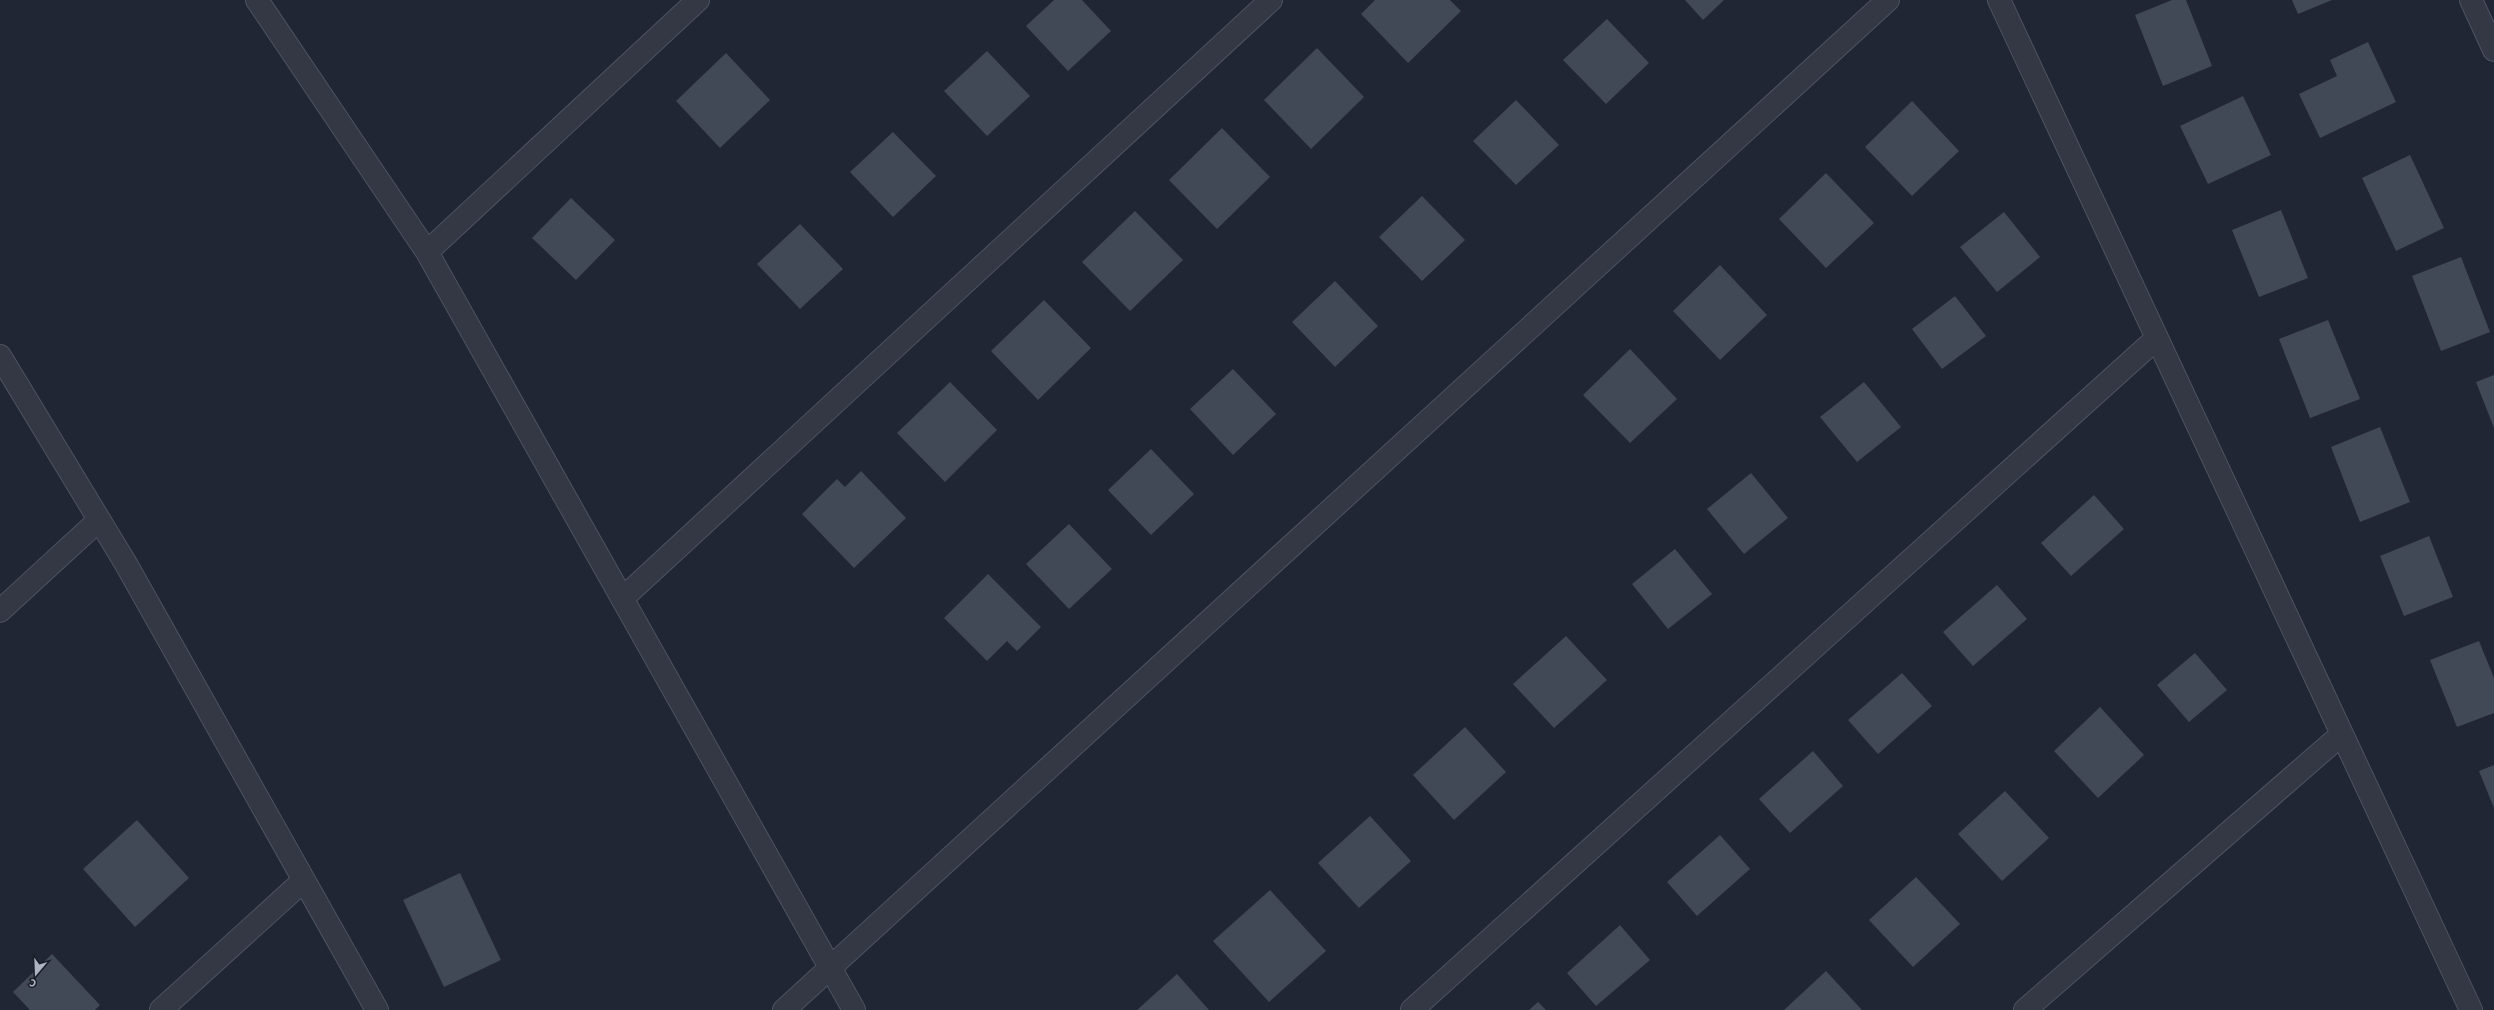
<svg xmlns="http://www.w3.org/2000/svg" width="2494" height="1010" viewBox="0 0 2494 1010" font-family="'Source Sans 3',sans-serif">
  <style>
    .building { fill: #414957 }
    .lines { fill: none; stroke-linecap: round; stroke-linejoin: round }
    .street-casing { stroke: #4e535f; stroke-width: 24 }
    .street { stroke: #333844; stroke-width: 22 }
  </style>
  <rect width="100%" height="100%" fill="#202633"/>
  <!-- building -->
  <path class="building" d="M1054,0H1082L1111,31L1068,71L1026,26Z
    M1375,0H1450L1461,11L1408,63L1361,14Z
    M1685,0H1724L1703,20Z
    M2172,0H2186L2212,66L2163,86L2135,15Z
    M2292,0H2332L2298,14Z
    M1607,19L1649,63L1606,104L1563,60Z
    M2368,42L2396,102L2320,138L2299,94L2337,76L2330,60Z
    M1317,48L1364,97L1311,149L1264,100Z
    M987,51L1030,96L987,136L944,91Z
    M726,53L770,100L720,148L676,101Z
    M2243,96L2271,155L2208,184L2180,126Z
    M1516,100L1559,145L1516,185L1473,141Z
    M1912,101L1959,151L1912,196L1865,147Z
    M1222,128L1270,177L1217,229L1169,180Z
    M893,132L936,176L893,217L850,172Z
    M2410,155L2444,228L2396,251L2362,178Z
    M1826,173L1874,223L1826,268L1779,219Z
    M1422,196L1465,240L1422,281L1379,237Z
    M571,198L615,240L576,280L532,238Z
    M2281,210L2308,278L2259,297L2232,230Z
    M1135,211L1183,260L1130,311L1082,262Z
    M2004,212L2040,257L1997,292L1960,247Z
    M800,224L843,269L800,309L757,264Z
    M2461,257L2490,332L2441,351L2412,276Z
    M1720,265L1767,315L1720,360L1673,311Z
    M1335,281L1378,326L1335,367L1292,322Z
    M1955,296L1986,336L1942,369L1912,329Z
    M1044,300L1091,348L1038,400L991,351Z
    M2328,320L2360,399L2310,418L2279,339Z
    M1630,349L1677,399L1630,443L1583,395Z
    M1233,369L1276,414L1233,455L1190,409Z
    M2494,375V428L2476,382Z
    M950,382L997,430L945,482L897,433Z
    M1864,382L1901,427L1857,462L1820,417Z
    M2380,427L2410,502L2360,522L2331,447Z
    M1151,449L1194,494L1151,535L1108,490Z
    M861,471L906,518L854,568L802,514L837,479L845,487Z
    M1751,473L1788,518L1744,554L1707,509Z
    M2094,495L2124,529L2071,576L2041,543Z
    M1069,524L1112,569L1069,609L1026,564Z
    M2429,536L2453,597L2404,616L2380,556Z
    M1675,549L1712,594L1668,629L1632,584Z
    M988,574L1041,627L1017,651L1007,641L987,661L944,618Z
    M1997,585L2027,619L1973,666L1943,632Z
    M1566,636L1607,680L1554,728L1513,684Z
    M2479,641L2494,678V713L2457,727L2430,660Z
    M2195,653L2227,690L2189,722L2157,685Z
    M1902,673L1932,706L1878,754L1848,720Z
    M2100,707L2144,755L2098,798L2054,751Z
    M1465,727L1506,772L1454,820L1413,775Z
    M1813,751L1843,786L1790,833L1759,799Z
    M2494,765V808L2479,771Z
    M2005,791L2049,838L2002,881L1958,834Z
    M1370,816L1411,861L1359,908L1318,863Z
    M137,820L189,878L135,927L83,869Z
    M1720,835L1750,869L1697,916L1667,882Z
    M460,873L501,960L444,987L403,900Z
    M1916,877L1960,924L1913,967L1869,920Z
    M1270,890L1326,951L1269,1002L1213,941Z
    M1620,925L1650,960L1596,1006L1567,973Z
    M52,954L100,1005L95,1010H30L13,992Z
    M1826,971L1862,1010H1784Z
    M1177,974L1209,1010H1137Z
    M1538,1002L1546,1010H1529Z"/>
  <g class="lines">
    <!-- street casing -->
    <g class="street-casing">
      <path id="street" d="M257,0L427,252L854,1010
        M1999,0L2471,1010
        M2471,0L2494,50
        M427,252L698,0
        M0,356L126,564L377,1010
        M623,598L1271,0
        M0,611L99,520
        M161,1010L303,881
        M784,1010L1888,0
        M1412,1010L2157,338
        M2025,1010L2342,734"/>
    </g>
    <!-- street -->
    <use href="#street" class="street"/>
  </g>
  <!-- north arrow -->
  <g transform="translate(36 974) rotate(199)" stroke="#191e28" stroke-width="3" paint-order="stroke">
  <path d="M0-3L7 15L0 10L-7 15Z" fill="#adb3c1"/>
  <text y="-6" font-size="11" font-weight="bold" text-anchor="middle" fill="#adb3c1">С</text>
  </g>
</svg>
